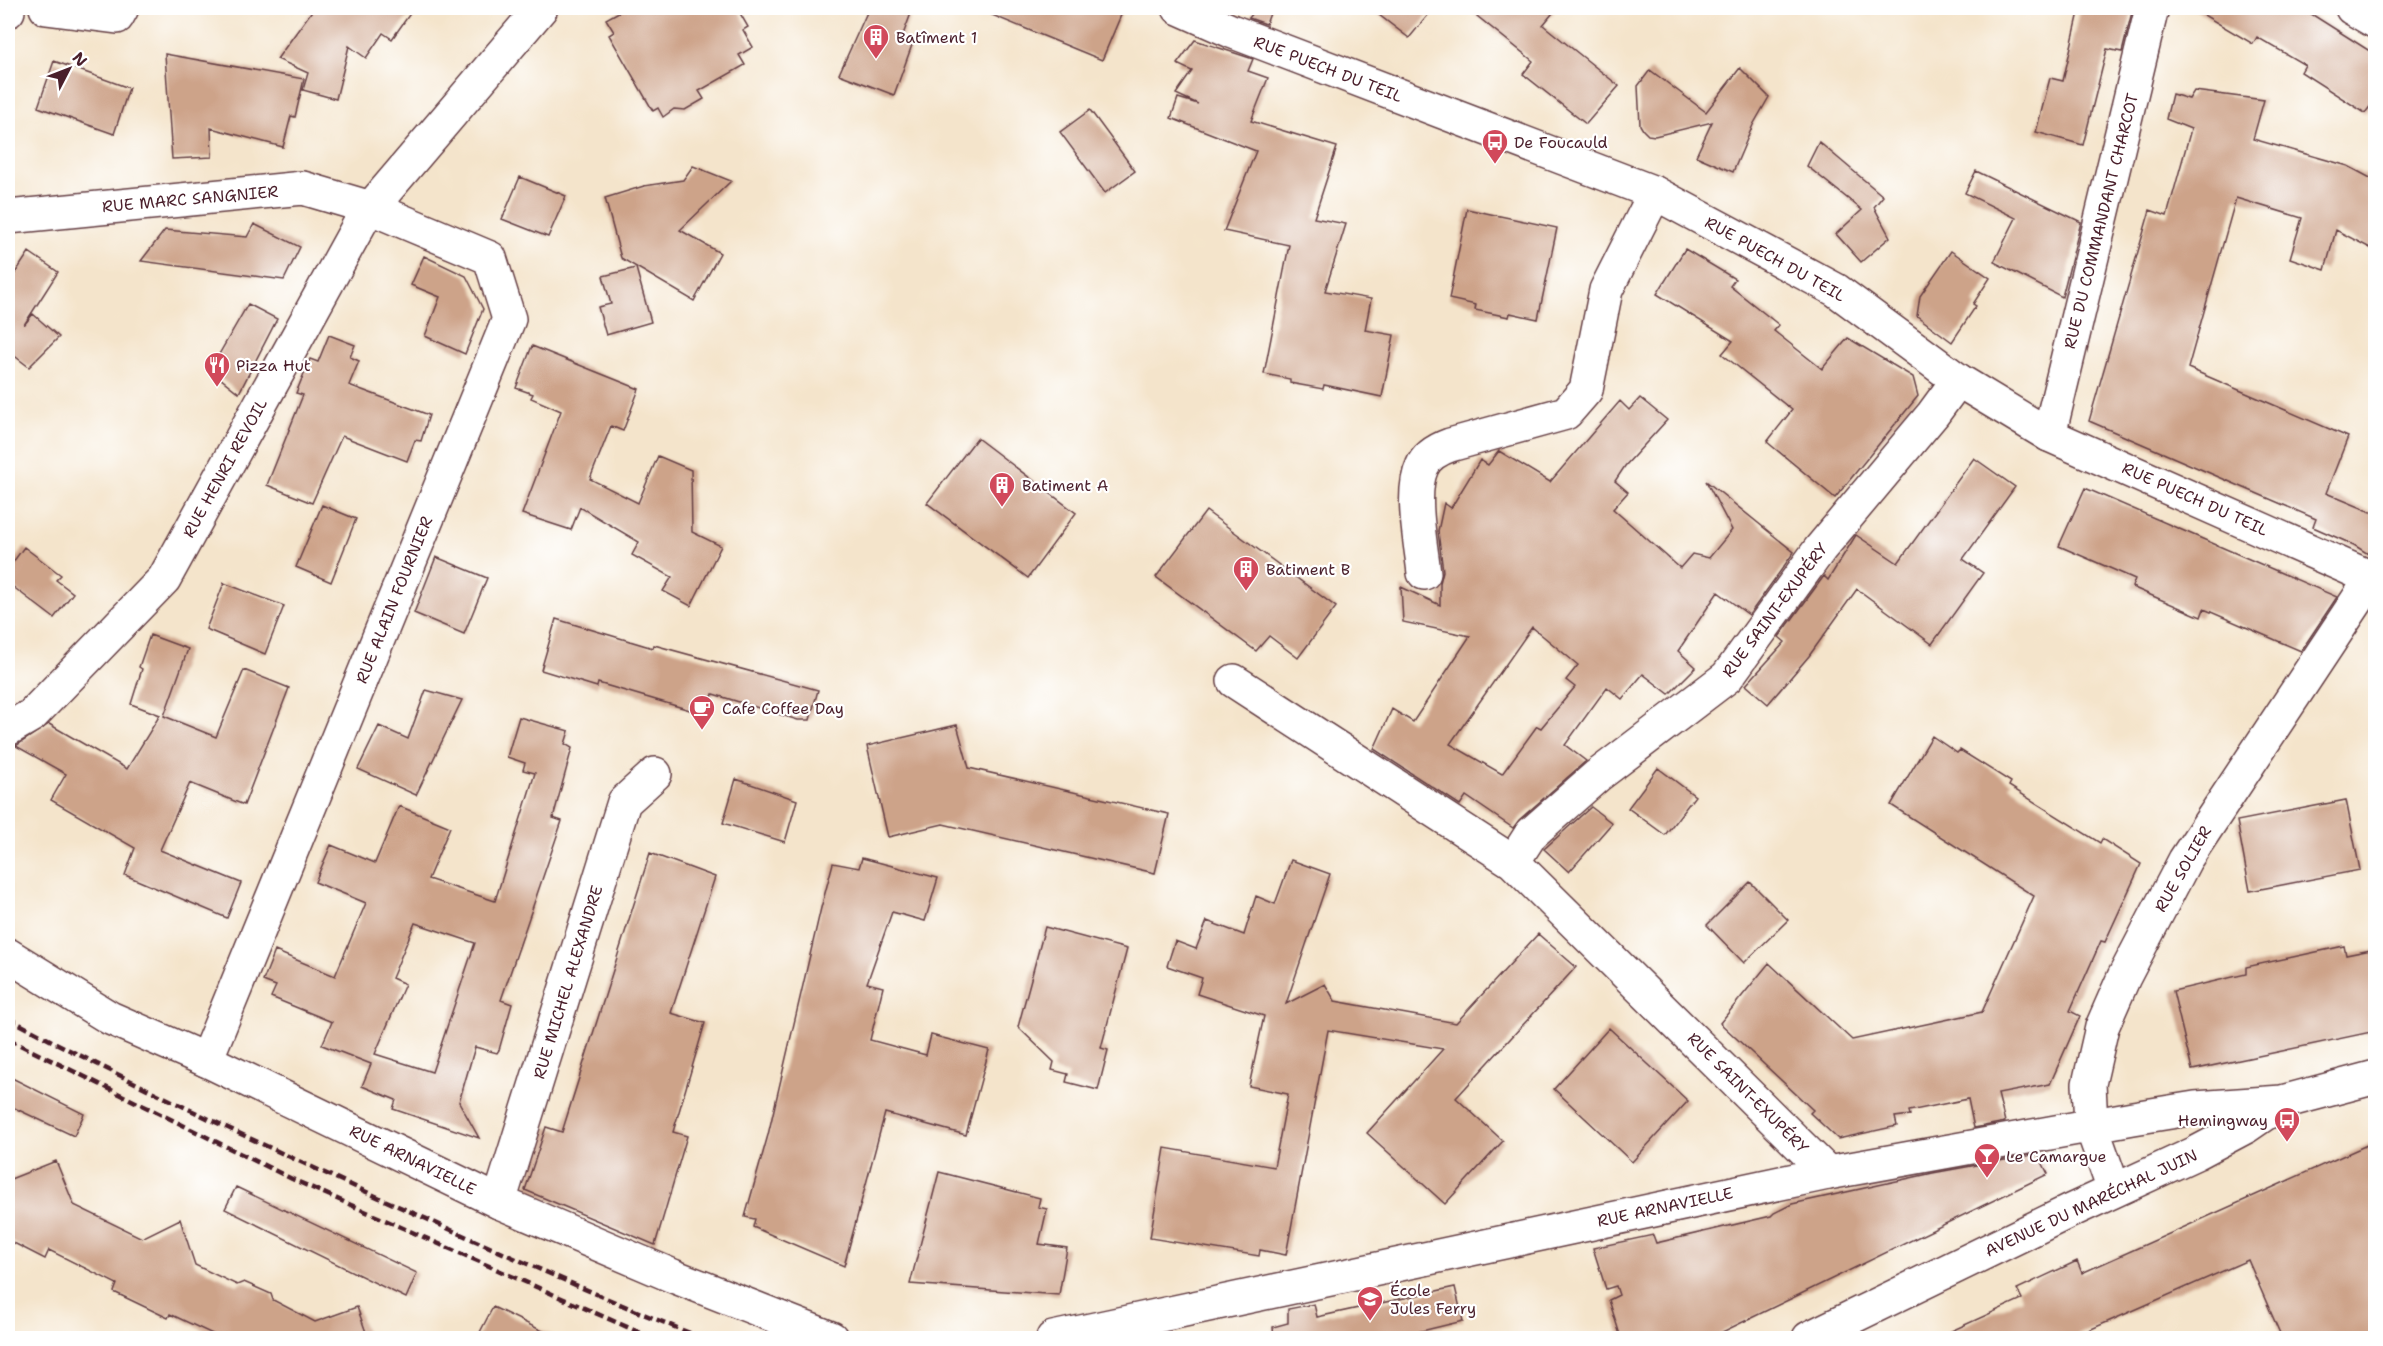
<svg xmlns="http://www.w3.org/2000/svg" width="2383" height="1346" viewBox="0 0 2383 1346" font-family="'Shantell Sans',sans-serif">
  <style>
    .building { fill: #cda389; fill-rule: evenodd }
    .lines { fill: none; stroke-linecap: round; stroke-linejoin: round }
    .minor-casing { stroke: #643d43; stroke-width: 36 }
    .tertiary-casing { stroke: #643d43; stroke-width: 36 }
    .minor { stroke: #fff; stroke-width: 33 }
    .tertiary { stroke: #fff; stroke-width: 33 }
    .rail { stroke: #4a1f2b; stroke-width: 4.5; stroke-dasharray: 9 4.5; stroke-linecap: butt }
    .labels { text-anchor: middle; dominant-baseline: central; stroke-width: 4.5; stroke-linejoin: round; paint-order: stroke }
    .poi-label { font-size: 16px; fill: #4a1f2b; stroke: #fff; text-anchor: start }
    .street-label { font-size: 16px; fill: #4a1f2b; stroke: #fff }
  </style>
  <rect width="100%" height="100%" fill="#fff"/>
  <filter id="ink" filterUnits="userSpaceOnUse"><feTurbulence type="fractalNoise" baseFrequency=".0167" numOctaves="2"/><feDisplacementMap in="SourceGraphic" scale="12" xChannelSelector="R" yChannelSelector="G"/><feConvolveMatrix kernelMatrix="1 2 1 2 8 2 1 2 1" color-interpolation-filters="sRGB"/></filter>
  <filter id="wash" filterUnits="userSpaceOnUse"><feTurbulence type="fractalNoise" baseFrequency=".008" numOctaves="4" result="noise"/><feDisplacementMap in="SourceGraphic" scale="24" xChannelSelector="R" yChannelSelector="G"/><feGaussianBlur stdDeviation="1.35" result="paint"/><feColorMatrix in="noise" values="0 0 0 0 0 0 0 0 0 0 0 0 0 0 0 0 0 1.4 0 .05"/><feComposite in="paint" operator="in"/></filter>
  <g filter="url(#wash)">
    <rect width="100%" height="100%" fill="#f4e4cb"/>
    <g id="blocks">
      <!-- building -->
      <path class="building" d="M314,8H414L392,39L383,33L366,58L349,46L336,99L303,90L308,73L277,59Z
        M626,8H737L748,27L743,30L753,47L739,55L745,65L699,91L704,99L685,110L674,109L663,117L658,108L653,111L609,35L614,32L606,19Z
        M869,8H913L901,40L912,45L894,95L839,74Z
        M975,8H1124L1102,60Z
        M1257,8H1272L1266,24L1249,18Z
        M1370,8H1434L1409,38Z
        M1467,8H1557L1543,25L1619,86L1586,124L1523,74L1533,61Z
        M2080,8H2133L2122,52L2107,49L2083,145L2036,132L2050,78L2063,81Z
        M2192,8H2302L2376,55V99L2365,113L2301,72L2305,65L2257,37L2253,44Z
        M1195,40L1253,59L1248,71L1268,78L1251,121L1337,147L1314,218L1346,224L1325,291L1371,299L1365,330L1394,335L1382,397L1324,385L1323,389L1290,383V379L1264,374L1289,245L1224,231L1256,151L1171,118L1178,98L1198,104L1176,94L1192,71L1177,64Z
        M165,54L304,79L295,117L291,116L283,147L211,128L212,157L172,159Z
        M54,61L129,88L114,134L38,107Z
        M1740,68L1769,97L1753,125L1733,172L1696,156L1712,122L1655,136L1648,135L1643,130L1640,125L1638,86L1650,70L1706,112Z
        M2194,91L2264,100L2253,139L2348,166L2376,181V251L2336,230L2325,270L2290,258L2302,218L2236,198L2188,368L2348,437L2326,493L2376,514V559L2354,545L2313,527L2316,519L2089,421L2150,210L2167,216L2191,129L2166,119L2172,94L2189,99Z
        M1090,110L1135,171L1105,193L1060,132Z
        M1819,142L1883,196L1874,207L1890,237L1861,262L1836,234L1862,210L1807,166Z
        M693,166L731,181L680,230L720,253L694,301L621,258L605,198L644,186L683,180Z
        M1976,171L2081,222L2062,297L1994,262L2016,218L1965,193Z
        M520,177L566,196L548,237L502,219Z
        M1467,209L1557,228L1538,319L1510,313L1509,317L1475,310L1476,305L1449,299Z
        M254,224L300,247L284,280L141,261L165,230L247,237Z
        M1685,249L1735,279L1730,286L1779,325L1774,331L1822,369L1848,338L1913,377L1918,396L1835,498L1767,442L1792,410L1722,354L1733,341L1657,294Z
        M1951,251L1990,278L1973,304L1976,306L1952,342L1917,316L1920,296Z
        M29,252L58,272L24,325L33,314L59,337L29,367L8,351V284Z
        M424,256L466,276L483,309L465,354L425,336L440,297L411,285Z
        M636,268L651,322L606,335L598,307L611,304L603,276Z
        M248,304L277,319L239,393L210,370Z
        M329,335L355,345L350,357L359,361L349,385L429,415L421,441L415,440L407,461L342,436L312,503L267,485L303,395L296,393L310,359L318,362Z
        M532,346L639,389L623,431L611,426L590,479L638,503L658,456L691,470L692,532L721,546L691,606L663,591L672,577L632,555L639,542L580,507L571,530L522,514L561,411L531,398L533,394L516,388Z
        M1640,398L1667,420L1625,466L1615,481L1628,492L1613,509L1680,568L1692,554L1709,558L1732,530L1706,481L1794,552L1749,615L1718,592L1678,651L1696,667L1669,694L1643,674L1622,699L1607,687L1565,745L1586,761L1519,820L1513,828L1466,796L1460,805L1374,749L1392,709L1413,722L1470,636L1403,622L1401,587L1440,605V583L1443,571L1438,531L1444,503L1451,508L1480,460L1488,465L1499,451L1550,482L1620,401L1629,410ZM1532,627L1578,665L1566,680L1575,687L1541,728L1537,726L1502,774L1450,744Z
        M977,438L1076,513L1028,578L927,503Z
        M1974,458L2015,487L1963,559L1983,573L1932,644L1857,589L1809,656L1768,704L1746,685L1785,642L1779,637L1824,576L1828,580L1856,535L1898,563Z
        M2085,488L2198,537L2337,597L2301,651L2204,609L2201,617L2132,587L2135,579L2059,546Z
        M322,505L356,519L331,582L296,567Z
        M1206,511L1336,607L1298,658L1269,636L1256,651L1156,577Z
        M24,547L61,575L56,580L73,593L54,618L8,583V569Z
        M436,557L487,578L464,634L414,613Z
        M224,583L284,606L265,654L206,629Z
        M556,619L653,648L654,645L818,690L810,720H798L713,694L707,715L598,683L597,687L541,670Z
        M150,635L188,649L164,716L216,737L244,670L289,688L244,805L190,783L160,850L241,883L227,918L125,875L135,848L51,800L66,774L16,746L49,724L127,769L160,715L131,704L142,669L139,667Z
        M426,690L462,700L416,795L358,769L379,726L408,739Z
        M519,717L569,731L565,744L572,748L553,818L562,821L501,1000L512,1004L499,1050L497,1053L475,1047L459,1102L479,1138L393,1109L396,1100L362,1086L371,1064L322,1045L332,1022L271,997L276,986L263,981L275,951L335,976L366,903L315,882L331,845L375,863L399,806L450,827L428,879L495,901L535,773L523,770L525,763L507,757ZM415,923L475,943L432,1072L375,1054L405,984L392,978Z
        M957,725L969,768L1169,814L1155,873L943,824L888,837L867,746Z
        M1932,736L1957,753L1960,750L2011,782L2009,786L2100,843L2102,839L2141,864L2105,942L2101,941L2070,1011L2080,1016L2050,1084L1998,1094L2005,1122L1974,1128L1968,1099L1909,1111L1910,1115L1895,1117L1897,1126L1838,1139L1810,1113L1813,1110L1720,1023L1769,963L1852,1040L1982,1012L2034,896L1891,805Z
        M1658,768L1695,796L1665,835L1628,808Z
        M736,779L797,800L785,842L723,823Z
        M2346,800L2360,870L2250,891L2237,821Z
        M1591,807L1612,823L1569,872L1544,849Z
        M650,853L715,877L671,1013L705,1023L673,1132L687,1136L655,1245L525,1190L546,1127L562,1132Z
        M862,858L938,878L925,921L892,912L867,983L883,987L870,1040L926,1055L931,1035L989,1050L966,1135L885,1113L844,1266L753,1227L755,1219L745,1217L768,1135L821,908L833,863L859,868Z
        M1291,860L1330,874L1286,1004L1325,984L1335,1001L1456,1023L1538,934L1576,967L1456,1098L1503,1141L1445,1204L1367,1133L1443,1049L1328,1030L1286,1255L1260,1250L1259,1256L1150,1238L1165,1148L1274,1167L1288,1094L1249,1086L1264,1016L1197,994L1202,978L1167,966L1175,941L1196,949L1207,921L1244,935L1256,896L1275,904Z
        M1750,882L1788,920L1744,963L1707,925Z
        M1045,927L1127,949L1101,1048L1108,1050L1098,1090L1066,1082L1068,1074L1052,1070L1054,1062L1018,1027Z
        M2344,946L2346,955L2376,949V1031L2192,1070L2173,991L2246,974V967Z
        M1609,1028L1688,1101L1632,1162L1554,1089Z
        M8,1076L84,1114L74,1136L8,1105Z
        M2376,1141V1338H2282L2248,1260L2071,1338H1936L2022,1299L2017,1289L2077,1261L2082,1273Z
        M2038,1154L2048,1174L1710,1338H1621L1609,1300L1619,1295L1616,1286L1606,1289L1593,1248L1653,1235L1656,1243L1771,1216L1774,1213L1792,1204L1933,1173Z
        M56,1161L74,1205L142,1238L180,1219L195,1265L237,1285L244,1282L271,1294L273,1300L315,1322L357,1307L368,1338H221L170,1314L168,1318L114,1292L117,1284L49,1250L45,1259L8,1240V1180Z
        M939,1172L1040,1198L1038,1207L1047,1209L1039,1244L1067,1248L1059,1295L910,1284Z
        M236,1187L417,1273L406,1298L225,1209Z
        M1455,1287L1463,1321L1405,1335L1406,1338H1274L1273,1327L1288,1323V1309L1314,1304L1317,1317Z
        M493,1307L557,1338H477Z"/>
    </g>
  </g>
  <g filter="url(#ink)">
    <use href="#blocks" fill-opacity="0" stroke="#643d43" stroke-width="1.5"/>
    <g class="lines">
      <!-- minor casing -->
      <g class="minor-casing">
        <path id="minor" d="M46,8L117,17L122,8
          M2352,8L2376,22
          M8,11V8
          M8,217L303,188L371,208L490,258L509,319L206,1060
          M2049,435L2152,8
          M1424,573C1421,544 1410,493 1422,467C1427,455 1439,449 1450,445L1566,413L1586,390L1606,290L1655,193
          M1234,681L1513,862L1828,1173
          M8,729L32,715L164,579L364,216L541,8
          M1513,862L1531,834L1597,776L1727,677L1820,549L1933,414L1958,380
          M2091,1125L2089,1084L2102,1027L2124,977L2185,860L2372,578
          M499,1202L624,802L655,774"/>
      </g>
      <!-- tertiary casing -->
      <g class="tertiary-casing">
        <path id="tertiary" d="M1179,8L1231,31L1655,193L1836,290L1958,380L2049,435L2376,580
          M8,955L110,1018L206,1060L499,1202L673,1276L831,1338
          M2091,1125L2114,1190
          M1053,1338L1828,1173L2133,1118L2195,1108L2282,1102
          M1809,1338L2068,1212L2196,1153L2247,1126L2282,1102L2376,1077"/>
      </g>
      <!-- minor -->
      <use href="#minor" class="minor"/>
      <!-- tertiary -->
      <use href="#tertiary" class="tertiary"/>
      <!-- rail -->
      <path class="rail" d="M8,1018C142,1089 281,1154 420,1216C514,1258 607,1300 702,1338
        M8,1039L292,1179L652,1338"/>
    </g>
  </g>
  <!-- icons -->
  <defs>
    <g id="building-pin" transform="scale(1.35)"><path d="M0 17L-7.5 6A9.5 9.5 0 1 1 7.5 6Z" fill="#d1495b" stroke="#fff"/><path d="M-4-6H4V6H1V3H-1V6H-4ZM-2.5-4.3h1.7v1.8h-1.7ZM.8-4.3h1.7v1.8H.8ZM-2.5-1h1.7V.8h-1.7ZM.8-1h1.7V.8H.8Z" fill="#fff"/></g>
    <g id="bus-pin" transform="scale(1.35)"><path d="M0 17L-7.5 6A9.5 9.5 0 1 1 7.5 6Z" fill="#d1495b" stroke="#fff"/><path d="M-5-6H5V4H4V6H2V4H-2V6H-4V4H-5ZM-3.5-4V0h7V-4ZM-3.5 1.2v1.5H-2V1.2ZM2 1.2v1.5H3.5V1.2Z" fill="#fff"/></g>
    <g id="restaurant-pin" transform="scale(1.35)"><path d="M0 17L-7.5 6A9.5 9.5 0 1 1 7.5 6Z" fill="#d1495b" stroke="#fff"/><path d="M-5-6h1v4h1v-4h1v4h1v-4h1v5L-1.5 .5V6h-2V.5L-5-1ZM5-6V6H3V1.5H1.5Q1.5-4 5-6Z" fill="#fff"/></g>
    <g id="cafe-pin" transform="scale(1.35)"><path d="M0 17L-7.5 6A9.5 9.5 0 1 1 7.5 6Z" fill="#d1495b" stroke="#fff"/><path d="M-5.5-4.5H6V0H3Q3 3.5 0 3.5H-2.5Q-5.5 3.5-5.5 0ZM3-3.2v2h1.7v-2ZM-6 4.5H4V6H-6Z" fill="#fff"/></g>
    <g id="bar-pin" transform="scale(1.35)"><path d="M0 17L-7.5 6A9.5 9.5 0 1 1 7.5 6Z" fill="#d1495b" stroke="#fff"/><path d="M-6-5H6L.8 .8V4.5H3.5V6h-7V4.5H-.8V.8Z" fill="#fff"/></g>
    <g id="school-pin" transform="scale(1.35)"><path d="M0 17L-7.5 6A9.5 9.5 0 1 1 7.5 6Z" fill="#d1495b" stroke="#fff"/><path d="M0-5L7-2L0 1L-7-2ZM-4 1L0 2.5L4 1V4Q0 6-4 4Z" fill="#fff"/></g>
  </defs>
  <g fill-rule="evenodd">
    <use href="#building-pin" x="876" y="37"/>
    <use href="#bus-pin" x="1495" y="142"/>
    <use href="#restaurant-pin" x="217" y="365"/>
    <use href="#building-pin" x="1002" y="485"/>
    <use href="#building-pin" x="1246" y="569"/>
    <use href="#cafe-pin" x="702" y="708"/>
    <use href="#bus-pin" x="2287" y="1120"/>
    <use href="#bar-pin" x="1987" y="1156"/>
    <use href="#school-pin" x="1370" y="1299"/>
  </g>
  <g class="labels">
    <!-- poi labels -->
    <g class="poi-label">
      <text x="896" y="37">Batîment 1</text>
      <text x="1514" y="142">De Foucauld</text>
      <text x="236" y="365">Pizza Hut</text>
      <text x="1022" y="485">Batiment A</text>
      <text x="1266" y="569">Batiment B</text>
      <text x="722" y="708">Cafe Coffee Day</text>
      <text x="2268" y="1120" text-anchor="end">Hemingway</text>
      <text x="2006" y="1156">Le Camargue</text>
      <text x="1390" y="1290">École<tspan x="1390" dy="18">Jules Ferry</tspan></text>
    </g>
    <!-- street labels -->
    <g class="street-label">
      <text transform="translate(1328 69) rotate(21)">RUE PUECH DU TEIL</text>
      <text transform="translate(190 199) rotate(-5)">RUE MARC SANGNIER</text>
      <text transform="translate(2101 221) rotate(-76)">RUE DU COMMANDANT CHARCOT</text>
      <text transform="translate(1775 259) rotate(29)">RUE PUECH DU TEIL</text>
      <text transform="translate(225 468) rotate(-61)">RUE HENRI REVOIL</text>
      <text transform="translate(2195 499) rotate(24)">RUE PUECH DU TEIL</text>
      <text transform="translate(394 600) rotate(-68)">RUE ALAIN FOURNIER</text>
      <text transform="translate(1775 610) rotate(-53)">RUE SAINT-EXUPÉRY</text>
      <text transform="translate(2183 869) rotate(-60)">RUE SOLIER</text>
      <text transform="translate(568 982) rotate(-73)">RUE MICHEL ALEXANDRE</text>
      <text transform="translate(1748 1093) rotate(45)">RUE SAINT-EXUPÉRY</text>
      <text transform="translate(413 1160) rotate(26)">RUE ARNAVIELLE</text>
      <text transform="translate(2091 1203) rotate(-25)">AVENUE DU MARÉCHAL JUIN</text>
      <text transform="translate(1665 1207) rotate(-12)">RUE ARNAVIELLE</text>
    </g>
  </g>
  <!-- margin -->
  <rect width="2383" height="1346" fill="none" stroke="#fff" stroke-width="30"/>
  <!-- north arrow -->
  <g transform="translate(69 69) rotate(48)" stroke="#ffffff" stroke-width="4.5" paint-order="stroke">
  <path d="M0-4.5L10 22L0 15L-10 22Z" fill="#4a1f2b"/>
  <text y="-9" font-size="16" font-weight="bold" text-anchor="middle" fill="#4a1f2b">N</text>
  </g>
</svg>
